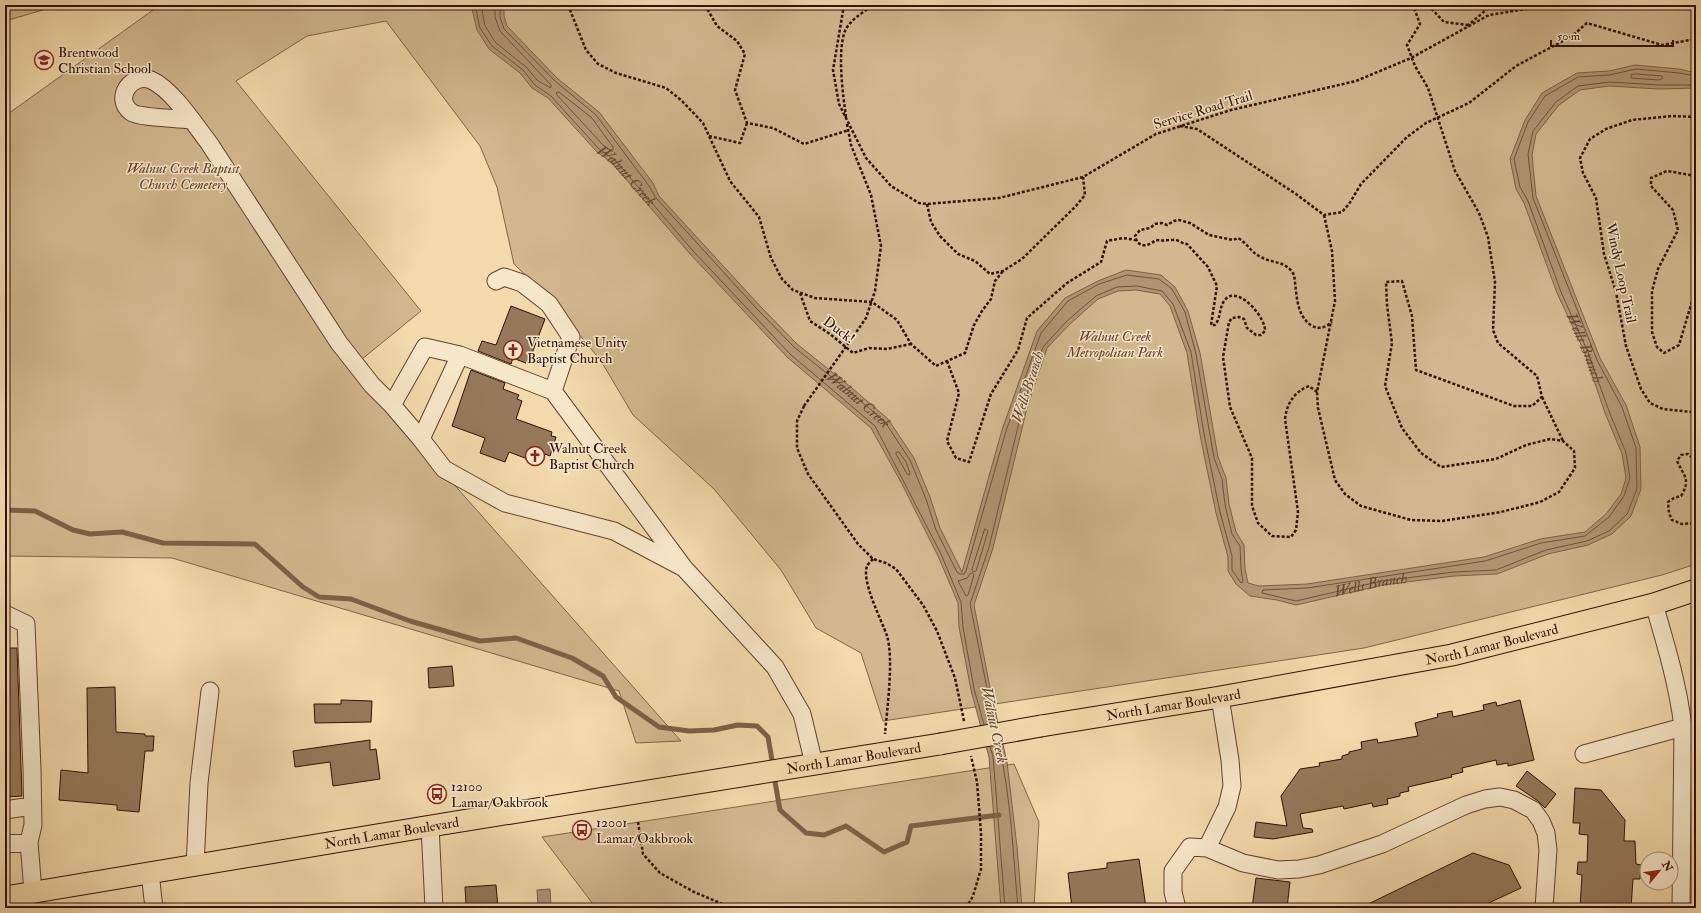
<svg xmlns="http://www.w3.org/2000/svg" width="1701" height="913" viewBox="0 0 1701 913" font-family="'IM FELL Double Pica',serif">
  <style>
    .green { fill: #d2b88f; stroke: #816448 }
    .water { fill: #b19572; stroke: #7d6045 }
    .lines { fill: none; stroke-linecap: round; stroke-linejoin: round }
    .shore { stroke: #70523a; stroke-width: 1 }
    .stream { stroke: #7d6045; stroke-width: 5 }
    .building { fill: #95795a; stroke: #301001 }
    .minor-casing { stroke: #61422c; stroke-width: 19 }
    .major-casing { stroke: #301001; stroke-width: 23 }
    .path { stroke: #301001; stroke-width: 2.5; stroke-dasharray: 3 2; stroke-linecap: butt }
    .minor { stroke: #f7e7c9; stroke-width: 17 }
    .major { stroke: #f3daac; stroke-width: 21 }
    .major-bridge-casing { stroke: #301001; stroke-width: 23; stroke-linecap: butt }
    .path-bridge { stroke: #301001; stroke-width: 2.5; stroke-dasharray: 3 2; stroke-linecap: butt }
    .major-bridge { stroke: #f3daac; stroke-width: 21 }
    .labels { text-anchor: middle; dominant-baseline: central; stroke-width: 3; stroke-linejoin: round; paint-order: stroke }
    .poi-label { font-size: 14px; fill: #301001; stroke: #f7e7c9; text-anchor: start }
    .street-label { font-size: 14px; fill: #301001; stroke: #f7e7c9 }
    .park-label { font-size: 14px; font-style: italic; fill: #61422c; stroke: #f7e7c9 }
    .water-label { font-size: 15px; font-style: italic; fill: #64452e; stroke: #f7e7c9 }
  </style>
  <rect width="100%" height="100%" fill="#f3daac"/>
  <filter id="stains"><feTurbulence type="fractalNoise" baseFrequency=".005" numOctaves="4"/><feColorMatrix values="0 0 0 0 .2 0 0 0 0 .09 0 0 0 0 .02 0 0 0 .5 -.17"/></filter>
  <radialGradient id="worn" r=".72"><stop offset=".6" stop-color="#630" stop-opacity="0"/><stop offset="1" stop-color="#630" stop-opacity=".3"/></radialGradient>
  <!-- green -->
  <path class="green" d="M5,5H60L5,21Z
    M160,5H1696V564L1662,575L1364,648L883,721L861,653L816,628L781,570L714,489L633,415L601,361L551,300L514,264L497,187L480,146L386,21L307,36L236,81L421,311L351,368L681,741L636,743L619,691L172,558L5,556V116Z
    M1014,764L1039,822L1034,908H596L542,837Z"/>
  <!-- water -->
  <path class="water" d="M471,5H504V16L507,26L557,78L599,112L653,183L659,196L760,306L797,344L852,388L888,419L914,458L930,497L940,528L962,572L1002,430L1037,331L1065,298L1098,281L1126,270L1161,275L1175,287L1188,311L1200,353L1218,457L1226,478L1229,504L1236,532L1244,545L1245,569L1248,583L1259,586L1307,584L1484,557L1540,539L1585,532L1606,514L1621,494L1626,478L1622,454L1605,413L1584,351L1557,293L1524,203L1516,189L1510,159L1525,120L1542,93L1577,73L1609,71L1635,65L1679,69L1696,73V88L1659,89L1609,86L1580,90L1559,105L1536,134L1532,155L1536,196L1600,358L1626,405L1640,447L1641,489L1631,516L1612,534L1588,545L1548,554L1497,574L1454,576L1383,585L1296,605L1277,600L1250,596L1236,584L1228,571V557L1216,513L1200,435L1187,353L1170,306L1160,294L1136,290L1118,291L1098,299L1070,324L1047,348L1027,408L993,548L974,605L991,693L1007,762L1017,847L1022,908H1001L989,757L971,690L959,627L958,603L938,556L902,484L871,428L787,357L691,255L612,163L597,152L548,98L532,88L520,73L489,49L477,30Z
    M550,889L551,906L538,907L537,890Z"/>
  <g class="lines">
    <!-- shore -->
    <g class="shore">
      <path id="s1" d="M475,5L480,28L492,46L523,70L535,85L551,96L599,149L615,160L694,252L790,354L875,426L941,554L961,602L963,627L974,689L984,724"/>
      <path d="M481,5L485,26L496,43L526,67L538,81L551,88V85L500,31L495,17V5"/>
      <path id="s2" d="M500,5V17L504,29L555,81L596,115L649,186L656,198L757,309L794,347L849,391L885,422L910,460L926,499L936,530L957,572L960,574H964L966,571L1006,431L1041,333L1068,301L1099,284L1127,275L1159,279L1172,289L1185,312L1196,354L1214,458L1222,479L1225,505L1232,534L1240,546L1241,569L1243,582L1241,583L1232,570V556L1220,512L1204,434L1191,352L1173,304L1162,291L1137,286L1117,287L1096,296L1067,321L1043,347L1023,406L989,547L970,604L994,723"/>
      <path d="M1636,74L1662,76L1663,78L1659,80L1631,78V75Z"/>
      <path id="s3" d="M1696,76L1679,73L1636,69L1609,75L1578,77L1545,96L1528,122L1514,159L1520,187L1528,201L1561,292L1587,350L1609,411L1626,453L1630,478L1624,496L1609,517L1585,536L1541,543L1485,561L1307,588L1263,590L1262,593L1296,601L1382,581L1454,572L1496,570L1546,550L1587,541L1609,531L1627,514L1637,489L1636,448L1622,407L1597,360L1533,198L1528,154L1533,131L1556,102L1578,86L1610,82L1659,85H1696"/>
      <path d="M557,92H559L592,118L613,147V150H610L603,145L557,95Z"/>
      <path d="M897,452H899L906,462L910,473L909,475L907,474L896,454Z"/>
      <path d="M985,529L988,531L976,571L973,572L972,570Z"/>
      <path d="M971,573H973L974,575L968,595L966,596L958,581L967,578Z"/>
      <path d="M999,745C1011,798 1013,854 1018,908"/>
      <path d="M990,747L993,756L996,793L1005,908"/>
    </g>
    <!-- stream -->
    <path class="stream" d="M5,510L35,511L73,530L90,534L122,532L163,543L255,544L303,587L319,597L351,599L410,621L480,641L516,638L572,658L603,676L616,697L659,727L689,731L714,730L738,725L757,726L768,737L773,766
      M774,776L780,810L806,833L824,835L846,826L884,852L907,842L911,826L999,815"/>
  </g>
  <!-- building -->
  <path class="building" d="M511,306L545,319L528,364L513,358L511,364L478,351L482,341L496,345Z
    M471,370L505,383L503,389L519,395L517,399L522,401L516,419L552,432L551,436L556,437L550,456L545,454L541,464L509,452L505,462L480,453L485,438L452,426Z
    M5,648H17L22,796L5,797Z
    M452,666L454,686L429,688L428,668Z
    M115,687L116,732L145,734V736H154L153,751H145L139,812L117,810V805L59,800L61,770L88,773L87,688Z
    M341,700L372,701L371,722L315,723L314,704H341Z
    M1520,700L1534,760L1508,766V763L1497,765L1496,760L1462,768L1463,772L1451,775L1452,777L1408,787L1409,791L1400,793V796L1387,799L1388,804L1373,807L1372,803L1344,809L1343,806L1300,814L1303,828L1312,829L1313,832L1273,839L1254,837L1256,822L1287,826L1281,796L1300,769L1320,766L1319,763L1342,759V756L1349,754V752L1362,749L1361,742L1377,739L1378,743L1418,736L1415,723L1438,717L1437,714L1452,711L1453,717L1484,710L1483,705L1496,702L1497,706Z
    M370,740V750L376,749L380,779L333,786L330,762L295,767L293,751Z
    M1527,771L1556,794L1545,808L1538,801L1516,786Z
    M1575,788L1601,790L1625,820L1624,841H1635L1636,864L1641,865L1640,879H1633L1631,908H1580L1582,875L1577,874L1578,862H1587L1588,835L1579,834L1580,823H1573Z
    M1473,853L1509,865L1521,888L1478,908H1360Z
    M1139,859L1146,908H1072L1068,873L1107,868V863Z
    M1256,878L1290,882L1287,908H1252Z
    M496,885L498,908H469V903L466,904L465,887Z"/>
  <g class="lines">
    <!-- minor casing -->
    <g class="minor-casing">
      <path id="minor" d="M191,120C179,118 139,118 131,112C113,98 132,72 151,80C172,89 195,125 209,143L339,343L372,385L392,405
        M496,281L504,277L522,283L549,304L571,337L553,391
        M421,439L392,405L425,347L460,355
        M684,568L614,531L505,503L444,469L421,439L460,355L553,391L684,568L775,667L802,714L814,764
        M1654,604C1666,645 1678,685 1683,727L1681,908
        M5,614L26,624L32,769L33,825L29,842L33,892
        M1584,754L1683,727
        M5,810L32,806
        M430,826L434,908
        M5,844L29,842
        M1207,848L1227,807L1232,786L1230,760L1220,697
        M195,866L199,783L210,691
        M150,873L154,908
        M1177,908L1173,892V871L1190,847L1207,848L1243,863L1278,870L1299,869L1319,865L1382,844L1466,805L1485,799L1500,797L1514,800L1533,810L1541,821L1546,833L1548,850L1544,908"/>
    </g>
    <!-- major casing -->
    <g class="major-casing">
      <g id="major">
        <path id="s4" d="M1041,726L1220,697L1452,655L1654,604L1696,590"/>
        <path id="s5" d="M5,897L443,824L940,744"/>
      </g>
    </g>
    <!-- path -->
    <path class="path" d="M568,5L586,50L598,64L616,73L666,88L681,100L703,123L730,181L759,217L771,258L782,279L793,290L815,298L872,302L897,320L911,344L936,366L965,353L974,325L982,311L991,299L995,281L1003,271
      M705,5L717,26L737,41L745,54L735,90L747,123L773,128L804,144L849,130
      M844,5L833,70L839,104L866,158L891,186L919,203L927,204L999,198L1083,177L1156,134L1231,110L1356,81L1411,58L1489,15L1551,5
      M1428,5L1444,22L1468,25
      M1467,26L1492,5
      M846,117C843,95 837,52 845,31C849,21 865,10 875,5
      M1696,117L1672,116L1632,120L1606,129L1590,139L1580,158L1583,173L1596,198L1604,254L1616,292L1626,346L1641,389L1650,403L1663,409L1691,412L1696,415
      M847,124L851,145L871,195L881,246L875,291L866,318L850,341
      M1180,126L1197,129L1296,194L1324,215L1342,212L1349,204L1361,184L1407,137L1426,123L1469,103L1516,66L1572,36L1587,23L1662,45L1696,39
      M709,136L740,143L747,123
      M1696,176L1667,171L1651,178V186L1673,210L1678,230L1658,269L1652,291V332L1657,347L1664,353L1679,345L1696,288
      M927,204L931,222L940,236L958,254L975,261L990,274L1003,271L1022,259L1076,206L1085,195L1083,177
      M1324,215L1332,251L1335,301L1317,392L1318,408L1335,480L1345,494L1361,506L1411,520L1442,521L1501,512L1540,502L1559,492L1575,468L1574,451L1563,441L1550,439L1526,445L1496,459L1441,467L1421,453L1402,428L1385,386L1392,343L1387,305L1386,282L1402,281L1412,316L1416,370L1514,406H1532L1542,397L1537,376L1498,343L1493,330L1495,282L1488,237L1479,213L1455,171L1428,88L1415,66L1407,45L1420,24L1413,5
      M800,293L810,321L830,334L853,353L869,348L887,349L911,344
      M947,361L959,393L947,441L956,458L969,462L991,394L1018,350L1027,318L1067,283L1101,262L1107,241L1123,238L1136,240
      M1317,392L1309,386C1294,392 1287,403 1285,419L1298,512L1296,530L1291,537L1272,536L1258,523L1252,506V458L1230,407L1223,357L1229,322L1232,318L1239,317L1244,319L1247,328L1256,335H1261L1265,331C1266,319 1242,289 1228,297C1218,304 1222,317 1215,325H1211L1217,286L1208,267L1187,244C1182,244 1178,239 1173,240C1166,240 1163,241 1156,240C1149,245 1144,248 1137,242L1135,236L1140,230L1150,228L1155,224L1162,223L1167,225L1174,221L1179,220L1190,223L1209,235L1233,240L1238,238C1247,243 1251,252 1259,256C1272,264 1286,260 1294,275C1297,292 1295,315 1312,326C1320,330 1326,327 1332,322
      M1542,397L1563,441
      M804,406L797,421V448L808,474L858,544L873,559L886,563L896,569L923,605L937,631L955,678L964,721
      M1696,461L1688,454L1681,455L1677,461C1684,476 1691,480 1681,496L1674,498L1668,502L1669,513L1672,520L1682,524L1696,523
      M873,559C871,561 868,564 867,566C861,581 882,621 887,636C894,659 887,709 885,734
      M638,822L643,854L660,873L694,892L732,908
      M966,908L973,896L981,869V833L977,782L971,756"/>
    <!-- minor -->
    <use href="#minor" class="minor"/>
    <!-- major -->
    <use href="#major" class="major"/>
    <!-- major-bridge casing -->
    <g class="major-bridge-casing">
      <path id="major-bridge" d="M940,744L1041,726"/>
    </g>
    <!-- path-bridge -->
    <path class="path-bridge" d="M804,406L850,341"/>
    <!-- major-bridge -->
    <use href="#major-bridge" class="major-bridge"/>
  </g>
  <!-- icons -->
  <defs>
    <g id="school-ring" transform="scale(1)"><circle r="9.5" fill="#f7e7c9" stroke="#8f2418" stroke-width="1.5"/><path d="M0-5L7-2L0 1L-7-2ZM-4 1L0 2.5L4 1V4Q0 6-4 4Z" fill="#8f2418"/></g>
    <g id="church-ring" transform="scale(1)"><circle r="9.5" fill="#f7e7c9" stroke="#8f2418" stroke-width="1.5"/><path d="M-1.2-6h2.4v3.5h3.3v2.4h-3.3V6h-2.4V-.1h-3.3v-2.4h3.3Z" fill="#8f2418"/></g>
    <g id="bus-ring" transform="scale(1)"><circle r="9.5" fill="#f7e7c9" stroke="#8f2418" stroke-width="1.5"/><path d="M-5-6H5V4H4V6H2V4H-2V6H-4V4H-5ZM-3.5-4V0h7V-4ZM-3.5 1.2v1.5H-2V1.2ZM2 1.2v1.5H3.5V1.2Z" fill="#8f2418"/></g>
  </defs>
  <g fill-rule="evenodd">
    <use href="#school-ring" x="44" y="60"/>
    <use href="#church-ring" x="513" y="350"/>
    <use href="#church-ring" x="535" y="456"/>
    <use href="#bus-ring" x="437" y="794"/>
    <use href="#bus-ring" x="582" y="830"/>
  </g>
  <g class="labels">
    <!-- poi labels -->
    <g class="poi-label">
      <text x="58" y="52">Brentwood<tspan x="58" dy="16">Christian School</tspan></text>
      <text x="527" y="342">Vietnamese Unity<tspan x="527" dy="16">Baptist Church</tspan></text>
      <text x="549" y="448">Walnut Creek<tspan x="549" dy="16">Baptist Church</tspan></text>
      <text x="451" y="786">12100<tspan x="451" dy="16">Lamar/Oakbrook</tspan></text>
      <text x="596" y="822">12001<tspan x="596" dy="16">Lamar/Oakbrook</tspan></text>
    </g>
    <!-- street labels -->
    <g class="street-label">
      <text transform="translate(1203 110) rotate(-17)">Service Road Trail</text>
      <text transform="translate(1621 273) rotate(78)">Windy Loop Trail</text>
      <text transform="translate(839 330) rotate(36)">Duck!</text>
      <text stroke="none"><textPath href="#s4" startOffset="458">North Lamar Boulevard</textPath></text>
      <text stroke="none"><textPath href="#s4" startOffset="134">North Lamar Boulevard</textPath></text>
      <text stroke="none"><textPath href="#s5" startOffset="860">North Lamar Boulevard</textPath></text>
      <text stroke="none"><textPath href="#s5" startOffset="392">North Lamar Boulevard</textPath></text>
    </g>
    <!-- park labels -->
    <g class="park-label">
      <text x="183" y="168">Walnut Creek Baptist<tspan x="183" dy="16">Church Cemetery</tspan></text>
      <text x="1115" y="336">Walnut Creek<tspan x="1115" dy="16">Metropolitan Park</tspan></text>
    </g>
    <!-- water labels -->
    <g class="water-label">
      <text stroke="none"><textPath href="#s1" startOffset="233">Walnut Creek</textPath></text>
      <text stroke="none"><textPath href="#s3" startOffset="430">Wells Branch</textPath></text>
      <text transform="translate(1028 387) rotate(-72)">Wells Branch</text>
      <text stroke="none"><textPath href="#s2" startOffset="540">Walnut Creek</textPath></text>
      <text stroke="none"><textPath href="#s3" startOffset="1086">Wells Branch</textPath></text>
      <text transform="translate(994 725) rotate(78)">Walnut Creek</text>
    </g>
  </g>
  <!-- margin -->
  <rect width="1701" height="913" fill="none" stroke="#f3daac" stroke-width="20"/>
  <rect x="6" y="6" width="1689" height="901" fill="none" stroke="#301001" stroke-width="2"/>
  <rect x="10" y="10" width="1681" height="893" fill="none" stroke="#301001"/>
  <!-- north arrow -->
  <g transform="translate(1659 871) rotate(61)"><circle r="19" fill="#f7e7c9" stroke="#a79179"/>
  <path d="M0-3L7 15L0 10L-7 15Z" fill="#8f2418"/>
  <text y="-6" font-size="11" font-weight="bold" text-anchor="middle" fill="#301001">N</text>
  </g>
  <!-- scale -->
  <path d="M1551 40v6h122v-6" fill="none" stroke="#301001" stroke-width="2"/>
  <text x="1557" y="40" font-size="12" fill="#301001" stroke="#f7e7c9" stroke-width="3" paint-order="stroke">50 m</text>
  <rect width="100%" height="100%" filter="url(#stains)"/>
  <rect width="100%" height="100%" fill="url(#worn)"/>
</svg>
